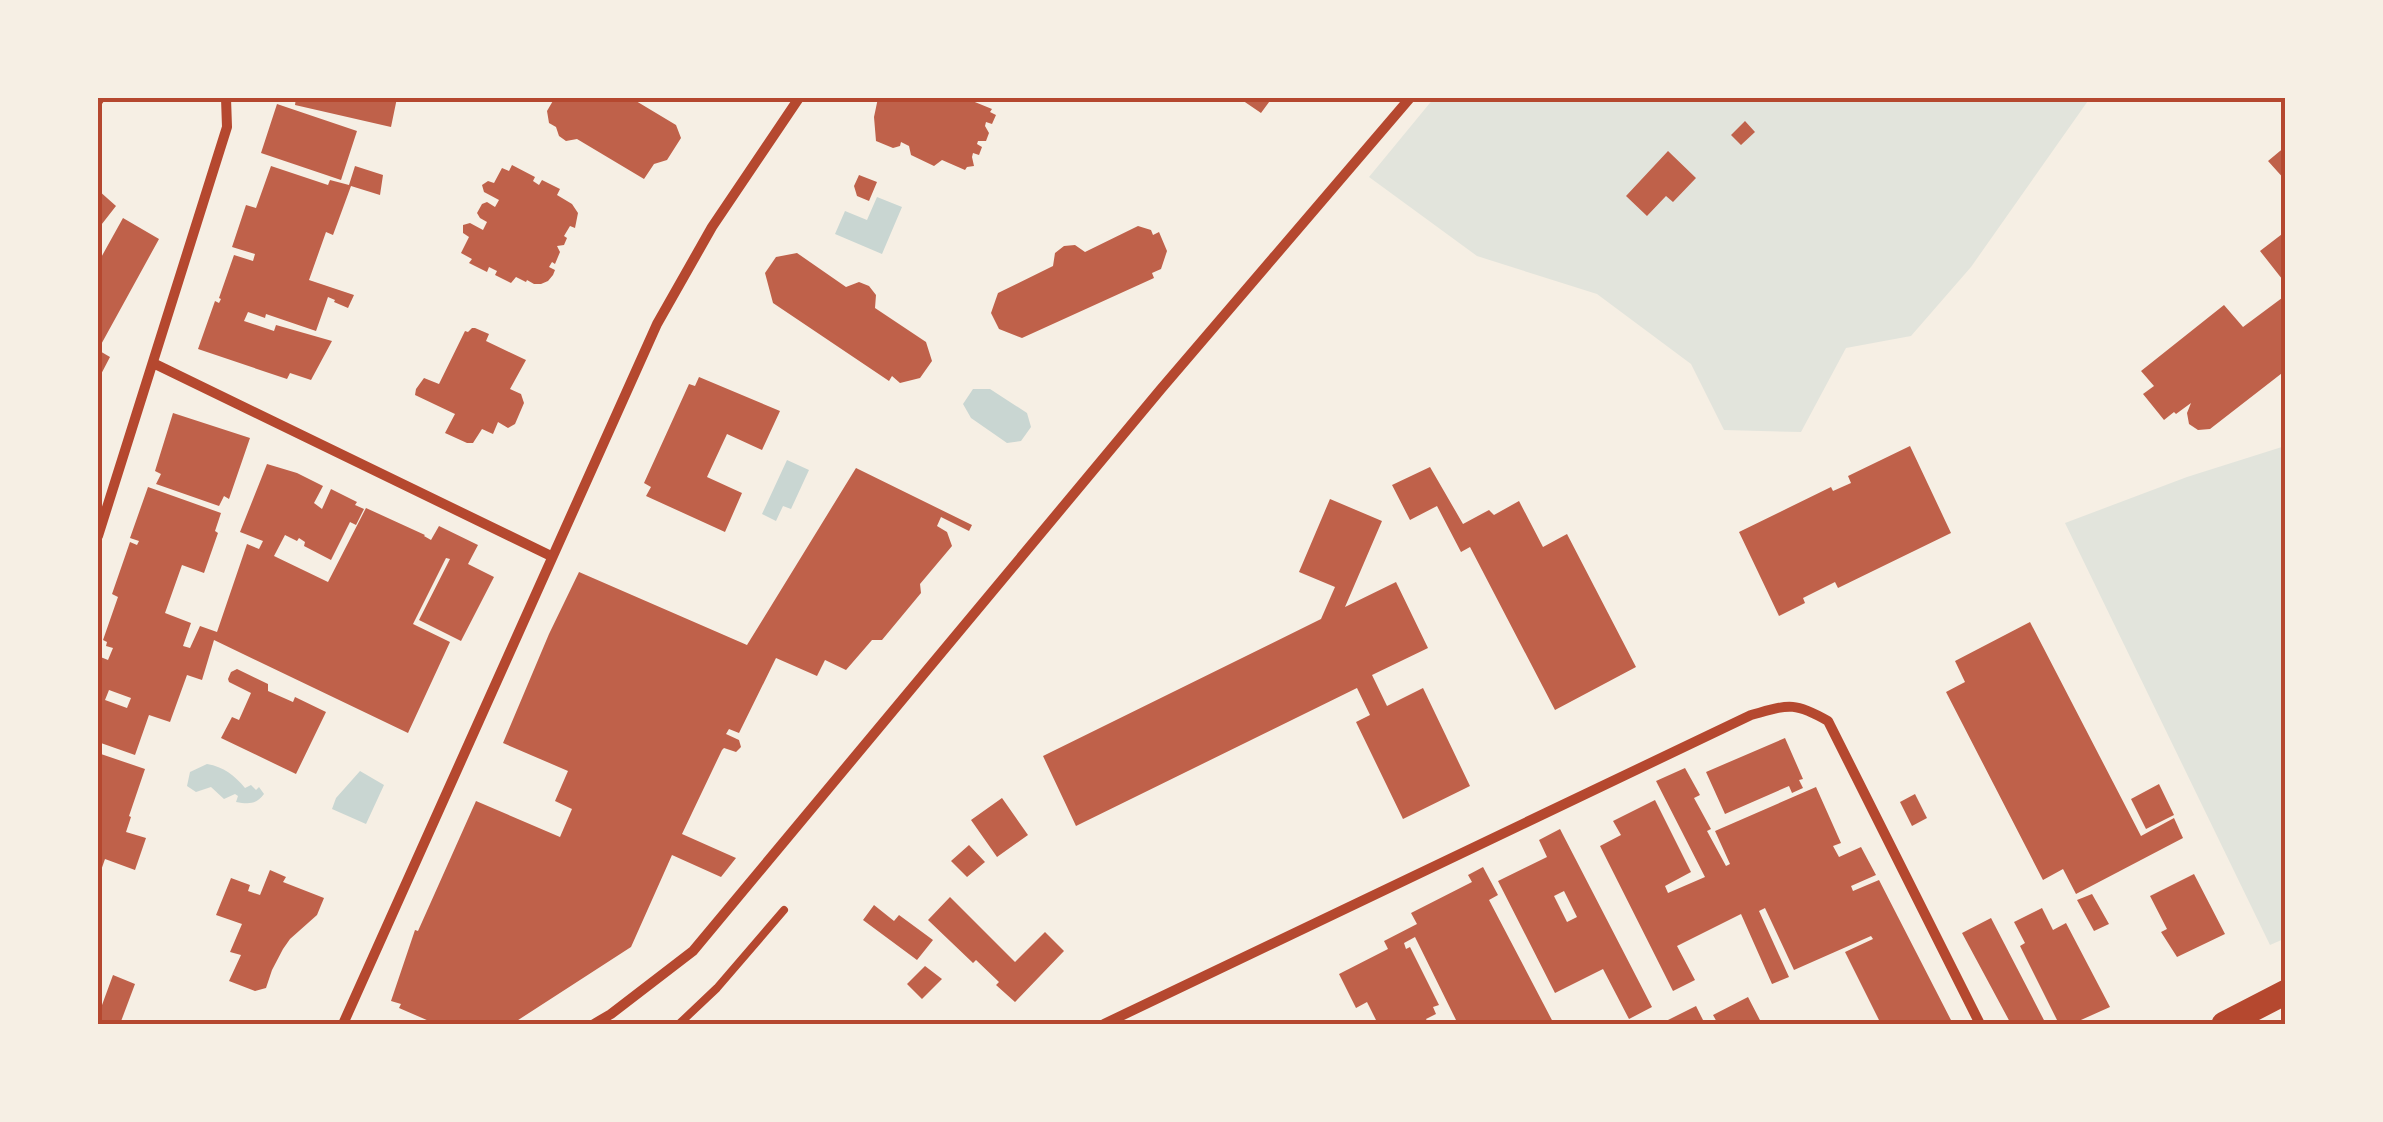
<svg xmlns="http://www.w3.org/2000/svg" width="2383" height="1122" viewBox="0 0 2383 1122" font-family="'Open Sans',sans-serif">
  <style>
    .green { fill: #e2e4dc }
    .water { fill: #c9d6d2 }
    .building { fill: #bf614a; fill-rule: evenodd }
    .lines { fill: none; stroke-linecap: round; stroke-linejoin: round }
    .service { stroke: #b5482f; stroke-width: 8 }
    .minor { stroke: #b5482f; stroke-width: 10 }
    .primary { stroke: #b5482f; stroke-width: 25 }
    .neatline { fill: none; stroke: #b5482f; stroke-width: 4 }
  </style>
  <rect width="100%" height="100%" fill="#f6efe4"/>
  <!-- green -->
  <path class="green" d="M1434,98H2090L1971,267L1911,336L1846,348L1801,432L1724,430L1691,364L1597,294L1477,256L1369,177Z
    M2285,446L2286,938L2270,945L2065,523L2187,477Z"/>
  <!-- water -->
  <path class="water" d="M877,197L902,207L882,254L835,234L845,211L867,220Z
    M973,389H990L1027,413L1031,427L1021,441L1007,443L971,418L963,404Z
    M787,460L809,470L791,509L783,506L776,521L762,514Z
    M207,764C224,767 234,775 245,788L251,785L256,790L259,787L264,794C256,805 248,804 236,802L238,796L235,794L224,799L211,787L196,792L187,786L190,772Z
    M360,771L384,785L366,824L332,809L336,798Z"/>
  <!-- building -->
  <path class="building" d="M296,98H397L391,127L295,105Z
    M558,98H631L676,125L681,138L667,160L654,164L644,179L577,139L566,141L559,136L556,127L549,123L547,111L554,99Z
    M878,98H965L992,109L990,112L996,115L992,124L986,122L985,126L989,133L986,141H978L977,144L982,147L979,155L973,153L972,157L974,166L967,167L965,170L942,160L934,166L911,155L909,146L901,142L900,146L893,148L876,141L874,117Z
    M1239,98H1272L1261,113Z
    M277,104L357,131L341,180L261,153Z
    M1745,121L1755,132L1741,145L1731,135Z
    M2286,146V181L2268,161Z
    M1668,151L1696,178L1673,202L1666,196L1647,216L1626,196Z
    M512,165L535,177L533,181L539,185L542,180L560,189L557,195L572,204L578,213L575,228L570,226L564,236L567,238L564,245L557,246L560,252L555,264L552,262L549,267L555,270L553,275L548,281L541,284H534L527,280L526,282L516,277L511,283L495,275L497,271L489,267L487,272L469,263L472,259L461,253L469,237L463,233V225L470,223L483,230L487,222L480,218L477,213L482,204L487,202L495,207L499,200L484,192L482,185L488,181L494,183L502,168L509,171Z
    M271,166L328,185L330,180L349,185L355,166L383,175L380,195L351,186L333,235L326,232L309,280L354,295L348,308L334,302L335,300L328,297L316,331L266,314L265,318L248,312L244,321L274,331L276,325L332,341L311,380L290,373L287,379L198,349L215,301L219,303L221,299L219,298L234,255L253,261L255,254L232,247L246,205L256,208Z
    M859,175L877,182L869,201L857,196L854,186Z
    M98,190L116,206L98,229Z
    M123,218L159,239L98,350L110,357L98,380V263Z
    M1138,226L1151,230L1153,235L1159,232L1167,251L1161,269L1152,273L1154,278L1022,338L999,329L991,313L998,293L1053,266L1055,253L1064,246L1075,245L1085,252Z
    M2286,231V284L2260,251Z
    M797,253L846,287L859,282L869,286L876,295L875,308L926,342L932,361L920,378L900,383L892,376L889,381L773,303L765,273L776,257Z
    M2286,295V370L2210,429L2198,430L2189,424L2187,413L2191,403L2176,414L2174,412L2164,420L2143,394L2154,386L2141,371L2224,305L2243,327Z
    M472,328H475L489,334L486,341L526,360L510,389L521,394L524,403L515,424L508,428L498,422L493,434L482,429L473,443H467L445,433L455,414L415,395L416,389L424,378L439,384L465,331L468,332Z
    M699,377L780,411L762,450L727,434L707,477L742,493L725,532L646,496L651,487L644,483L689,384L695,386Z
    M173,413L250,438L229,499L224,496L219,506L156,484L161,474L155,471Z
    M1910,446L1951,533L1838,588L1835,582L1803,598L1805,603L1779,616L1739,532L1831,487L1833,491L1851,483L1848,476Z
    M267,464L297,473L323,486L314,503L322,509L331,489L357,502L355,505L364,509L356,525L350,522L331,560L304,546L305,542L299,538L297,541L285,535L274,556L328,582L366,508L425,535L424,536L431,540L439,526L478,545L468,564L494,577L461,641L419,620L450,559L446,558L413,624L450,642L408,733L214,640L202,680L187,675L170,722L149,715L135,755L98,742V656L108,660L113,648L106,646L107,642L103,640L118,597L112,594L130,542L137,545L139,541L130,538L148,487L221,513L215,531L218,533L204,573L182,565L165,613L191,623L183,646L190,648L200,626L217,632L247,544L259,549L263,541L240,532ZM109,690L131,698L127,708L105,700Z
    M1430,467L1463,524L1489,510L1494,515L1519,501L1543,547L1567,534L1636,667L1555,710L1470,547L1461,552L1437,506L1410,520L1392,485Z
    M856,468L972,525L969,531L941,517L937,526L947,532L952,546L920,584L921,593L882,640H872L846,670L825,660L817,676L776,658L739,733L729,729L726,734L739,740L741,747L736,752L724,748L722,750L682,834L736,858L721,877L672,855L631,947L512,1024H436L399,1008L401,1004L391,1001L415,930L418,931L476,801L560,837L572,809L555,801L568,771L503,743L549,634L579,572L747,645Z
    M1330,499L1382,521L1345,607L1396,582L1428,648L1372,675L1387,706L1423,688L1470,786L1403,819L1356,722L1370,715L1357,688L1076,826L1043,756L1321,619L1335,587L1299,572Z
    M2030,622L2141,836L2174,818L2183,838L2076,894L2063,869L2043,880L1946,692L1965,682L1955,661Z
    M237,669L268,684V691L293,702L295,697L326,712L296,774L221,738L232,717L239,720L251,693L229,682L228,679L231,672Z
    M1785,738L1803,779L1799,780L1803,788L1792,793L1789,786L1725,814L1706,772Z
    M98,753L145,769L129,816L131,817L126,832L146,838L135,870L105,859L98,879Z
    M1685,768L1700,795L1694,798L1711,829L1707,831L1726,866L1730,864L1715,831L1816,787L1841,843L1833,846L1839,857L1861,847L1876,875L1851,886L1853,891L1879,880L1953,1024H1881L1845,952L1873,939L1871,936L1794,970L1765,908L1759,911L1789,977L1772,984L1741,914L1677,946L1695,980L1673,991L1600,846L1621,835L1613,821L1655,800L1691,872L1665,886L1668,893L1705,877L1656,781Z
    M2159,784L2174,815L2146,829L2131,799Z
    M1915,794L1927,818L1912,826L1900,802Z
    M1002,798L1028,835L997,857L971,820Z
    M1560,829L1652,1007L1631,1018L1629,1019L1603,969L1555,993L1498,881L1547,857L1539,840ZM1564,891L1577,917L1567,922L1554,896Z
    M969,845L985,862L967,877L951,861Z
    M1483,867L1498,895L1489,900L1554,1024H1458L1415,937L1404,943L1406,949L1410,947L1439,1005L1433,1007L1436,1014L1426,1019L1429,1024H1378L1367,1002L1356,1008L1339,974L1388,949L1384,941L1417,924L1411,913L1472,882L1468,875Z
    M270,870L286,877L283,882L324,898L317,915L290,939L283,949L272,970L266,988L255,991L229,981L241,955L230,952L242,924L216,915L231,878L250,885L248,891L260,895Z
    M2194,874L2225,934L2177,957L2161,932L2167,929L2150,896Z
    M2092,894L2109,924L2094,931L2077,900Z
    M950,897L1015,962L1045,932L1064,951L1015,1002L996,985L999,982L976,960L973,963L928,920Z
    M874,905L894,921L899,915L933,940L917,960L863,920Z
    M2042,908L2053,930L2066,923L2110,1007L2072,1024H2059L2020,946L2025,943L2014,922Z
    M1991,918L2046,1024H2011L1962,933Z
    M925,966L942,979L922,999L907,984Z
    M113,975L135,984L120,1024H98V1016Z
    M1748,997L1762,1024H1718L1713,1015Z
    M1696,1006L1705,1024H1660Z"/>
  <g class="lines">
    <!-- service -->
    <path class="service" d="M679,1024L717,988L784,910"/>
    <!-- minor -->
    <path class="minor" d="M98,101L100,98
      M153,363L551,556
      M98,536L227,127L226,98
      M343,1024L657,324L712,227L799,98
      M594,1024L611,1014L693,951L1161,389L1410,98
      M1104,1024L1751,715C1788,705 1793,701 1828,721L1980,1024"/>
    <!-- primary -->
    <path class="primary" d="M2224,1024L2286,992"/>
  </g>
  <!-- border -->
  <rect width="2383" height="1122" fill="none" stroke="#f6efe4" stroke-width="200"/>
  <rect x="100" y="100" width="2183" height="922" class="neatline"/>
</svg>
